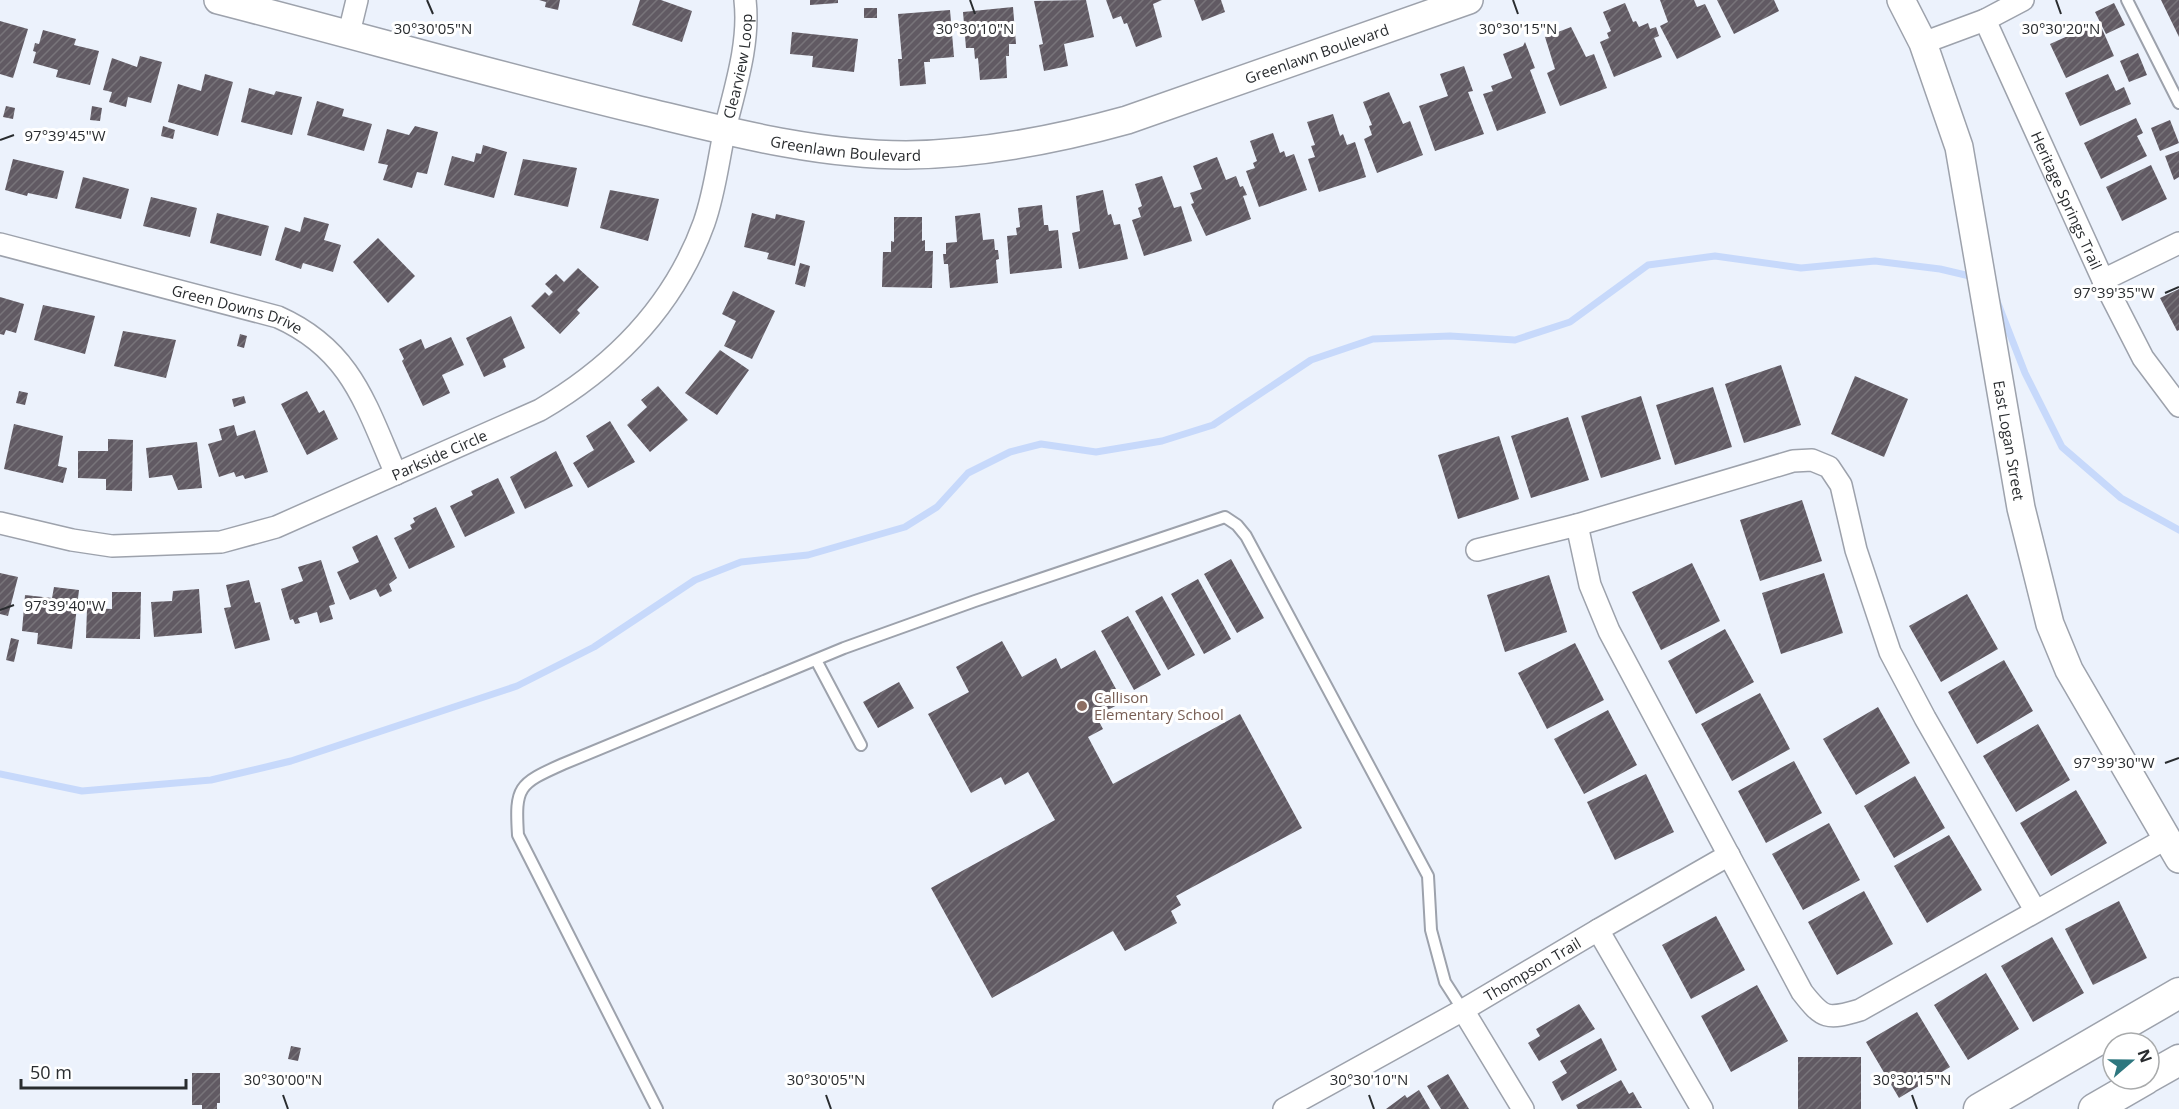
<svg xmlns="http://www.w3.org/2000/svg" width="2179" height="1109" viewBox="0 0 2179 1109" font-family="'Open Sans',sans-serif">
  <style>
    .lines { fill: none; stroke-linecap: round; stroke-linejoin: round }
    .stream { stroke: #c7d9fb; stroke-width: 7 }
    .building { fill: url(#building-hatch) }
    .service-casing { stroke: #9da2ac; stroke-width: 14 }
    .minor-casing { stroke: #9da2ac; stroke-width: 24 }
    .tertiary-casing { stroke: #9da2ac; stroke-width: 30 }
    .secondary-casing { stroke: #9da2ac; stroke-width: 33 }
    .service { stroke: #fff; stroke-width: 10 }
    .minor { stroke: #fff; stroke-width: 21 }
    .tertiary { stroke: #fff; stroke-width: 27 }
    .secondary { stroke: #fff; stroke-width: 30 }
    .ticks { fill: none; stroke: #292c2f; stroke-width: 2 }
    .education-dot { fill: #8d6e63; stroke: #fff; stroke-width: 2 }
    .labels { text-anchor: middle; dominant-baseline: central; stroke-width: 6; stroke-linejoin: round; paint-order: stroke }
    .street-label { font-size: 15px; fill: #292c2f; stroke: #fff }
    .education-label { font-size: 15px; fill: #785e54; stroke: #fff; text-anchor: start }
    .ticks-label { font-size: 15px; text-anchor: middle; fill: #292c2f; stroke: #fff; stroke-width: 6; stroke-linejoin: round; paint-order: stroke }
  </style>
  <defs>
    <pattern id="building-hatch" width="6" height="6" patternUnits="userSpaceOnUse" patternTransform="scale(1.5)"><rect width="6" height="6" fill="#615a63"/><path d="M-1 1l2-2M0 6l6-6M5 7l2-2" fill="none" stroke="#78747a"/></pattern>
  </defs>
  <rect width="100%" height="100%" fill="#ecf2fc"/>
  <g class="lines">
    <!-- stream -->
    <path class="stream" d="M1997,301L2025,373L2062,447L2121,498L2179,530
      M0,774L82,791L211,780L291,761L517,686L594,647L695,580L741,562L808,555L905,527L937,507L968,473L1010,452L1041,444L1096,452L1162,441L1213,425L1311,360L1373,339L1450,336L1515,340L1570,322L1648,265L1715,256L1801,268L1875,261L1940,269L1974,277"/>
  </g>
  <!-- building -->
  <path class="building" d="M539,0H560L558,10L545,7L546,2Z
    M640,0H661L692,11L682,42L632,25Z
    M810,0H838V3L810,5Z
    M1086,0L1094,37L1064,44L1068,66L1044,71L1039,45L1043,44L1034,1Z
    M1106,0H1162L1153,4L1162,37L1136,47L1127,23L1124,24L1121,16L1113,19Z
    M1194,0H1221L1225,12L1202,21Z
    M1660,0H1694L1697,7L1705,4L1721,37L1677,59L1660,26L1668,22Z
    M1717,0H1774L1779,11L1734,34Z
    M2161,0H2179V37Z
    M1625,3L1633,22L1636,21L1639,27L1648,23L1650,29L1656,27L1659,36L1654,38L1662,57L1614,77L1600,42L1609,38L1607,33L1611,31L1603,12Z
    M2114,3L2125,25L2106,34L2095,12Z
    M1013,7L1016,44H1009V56H1006L1007,78L980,80L978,58L975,59L974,48H966L963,12Z
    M864,8H877V18H864Z
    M950,10L954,57L930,59V62H924L926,84L900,86L898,59H902L898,14Z
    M0,21L28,29L13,78L0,74Z
    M2099,22L2114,56L2066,78L2050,44Z
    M1571,27L1586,57L1594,54L1607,88L1560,106L1547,73L1555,69L1545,37Z
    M43,30L76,39L74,45L99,51L90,85L56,77L58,70L33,63L36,52L33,51L35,43L39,44Z
    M792,32L858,39L854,72L812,67L813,56L790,54Z
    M1525,42L1535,68L1530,70L1546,113L1497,131L1483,94L1493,91L1491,86L1512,78L1503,54L1523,46Z
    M2138,53L2147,75L2129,82L2120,61Z
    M140,56L162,62L151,103L128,97L126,107L109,102L112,92L103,90L112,58L137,67Z
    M1464,66L1473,91L1468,92L1484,134L1435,151L1419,106L1448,96L1440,74Z
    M205,74L233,82L218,136L168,122L178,84L201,91Z
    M2108,74L2116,91L2124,87L2131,104L2080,126L2065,93Z
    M249,88L274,95L276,91L302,97L292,135L241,122Z
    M1389,92L1403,124L1410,121L1423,155L1377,173L1364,139L1372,135L1369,126L1372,125L1363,102Z
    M317,101L344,109L342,116L372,124L364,151L307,135Z
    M6,106L15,108L13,119L3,117Z
    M92,106L102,108L100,121L90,120Z
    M1333,114L1340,136L1343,134L1347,145L1355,142L1366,177L1319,192L1308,159L1315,157L1311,146L1315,145L1307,122Z
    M2136,118L2143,133L2137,136L2147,156L2101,179L2084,143Z
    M2170,120L2179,143L2160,151L2151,128Z
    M163,126L175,130L173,139L161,136Z
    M415,126L438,132L427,174L417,172L412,188L383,180L388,165L378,163L387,129L409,135Z
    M1273,133L1280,153L1284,151L1286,157L1294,154L1307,190L1259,207L1246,171L1255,168L1253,163L1257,161L1250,141Z
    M483,145L507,152L494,198L444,185L452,156L474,162L476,153L481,154Z
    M2179,151V177L2174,180L2165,156Z
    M1217,157L1226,180L1236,176L1240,187L1243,186L1247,195L1243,196L1251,219L1206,236L1191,204L1194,203L1190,193L1202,189L1193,166Z
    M13,159L64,171L57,199L28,193L27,196L5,190Z
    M523,159L577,168L568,207L514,195Z
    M2151,165L2167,199L2122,221L2106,187Z
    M1162,176L1174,208L1181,206L1192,241L1144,256L1132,220L1141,217L1138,208L1142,206L1135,184Z
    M83,177L129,189L121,219L75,208Z
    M610,190L659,199L648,241L600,228Z
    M1103,190L1108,215L1111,214L1114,225L1120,224L1128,259L1079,269L1072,233L1080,231L1076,196Z
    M151,197L197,208L190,237L143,226Z
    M1042,205L1044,225H1048L1049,231L1058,230L1062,268L1010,274L1007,236L1017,235L1016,228L1020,227L1018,208Z
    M217,213L269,226L261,256L210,243Z
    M752,213L775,219L776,214L805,221L795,266L767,259L769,253L744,247Z
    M980,213L983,240L994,239L995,250H998L999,259L996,260L998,283L950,288L948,264H944L943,254H946V243L957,242L955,216Z
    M304,217L329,224L324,240L341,245L333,272L303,263L301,269L275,260L285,227L300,232Z
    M894,217H922V241L925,240V251H933L932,288L882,287L883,252H891V241L894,242Z
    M378,238L415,276L388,303L353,262Z
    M800,263L810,266L805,287L795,284Z
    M578,268L599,287L577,310L580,313L560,334L531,306L545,292L549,296L553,292L545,284L556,274L564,282Z
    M2179,289V330L2177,331L2160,298Z
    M733,291L775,311L752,359L724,346L736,321L722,314Z
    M0,297L24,304L16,333L6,330L4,335L0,334Z
    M43,305L95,316L85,354L34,340Z
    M511,316L525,348L503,359L506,367L484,377L466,338Z
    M123,331L176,340L166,378L114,366Z
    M240,334L247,336L244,348L237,346Z
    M451,337L464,365L442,375L450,393L423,406L402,361L404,359L399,349L421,339L425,349Z
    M720,350L749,370L717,415L685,393Z
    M1781,365L1801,425L1744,443L1725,384Z
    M1855,376L1908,399L1884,457L1831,434Z
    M658,386L688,420L650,452L627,425L647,407L641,400Z
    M1713,387L1732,447L1675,465L1656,405Z
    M19,391L28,393L25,405L16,403Z
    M307,391L319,413L324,410L338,439L307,455L281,404Z
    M244,396L246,403L234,407L232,399Z
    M1641,396L1661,459L1601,478L1581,416Z
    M1568,417L1589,480L1531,498L1511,436Z
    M610,421L635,462L588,488L573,463L594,450L586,436Z
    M14,424L63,436L58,466L67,468L63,483L4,469Z
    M234,425L237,436L255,430L268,472L245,479L243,475L236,477L234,472L219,477L208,444L222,440L219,429Z
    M1499,436L1519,499L1458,519L1438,455Z
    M108,439L133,440L132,491L106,490V479L78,478V451H108Z
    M197,442L202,488L178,490L172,475L149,478L146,448Z
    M556,451L573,486L525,509L510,477Z
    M498,478L515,513L465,537L450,506L473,495L471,491Z
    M1802,500L1822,561L1760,581L1740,520Z
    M436,507L455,547L409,569L394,538L412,529L410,525L415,522L413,518Z
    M377,535L397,578L389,584L392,591L380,597L376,589L350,600L337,572L359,562L352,547Z
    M1231,559L1264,618L1237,633L1204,574Z
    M321,560L335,604L329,606L333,619L320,623L317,612L298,618L300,623L295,624L293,619L290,620L281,589L303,581L298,567Z
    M1692,563L1720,621L1661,650L1632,592Z
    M0,573L18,577L8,616L0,614Z
    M1824,573L1843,633L1781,654L1762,593Z
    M1549,575L1567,632L1505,652L1487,595Z
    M1198,579L1231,639L1204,654L1171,594Z
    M249,580L255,603L260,602L270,640L235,649L224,608L231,607L226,585Z
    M54,587L79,590L72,649L37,644L38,633L22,631L25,595L52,598Z
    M199,589L202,633L154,637L151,602L172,601L173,591Z
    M112,592H141L140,639L86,638L87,608L112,609Z
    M1967,594L1998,649L1941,682L1909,626Z
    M1162,596L1195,655L1168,670L1135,611Z
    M1128,616L1161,675L1134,690L1101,631Z
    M1725,629L1754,682L1696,714L1668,661Z
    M11,638L19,640L14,662L6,660Z
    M1002,641L1022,677L1056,658L1061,669L1095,650L1123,702L1096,716L1103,729L1088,737L1113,784L1240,714L1302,828L1176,896L1181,905L1171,911L1177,923L1125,951L1113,931L992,998L931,888L1055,820L1028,772L1005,785L1001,777L971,793L928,714L969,692L956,667Z
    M1575,643L1604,700L1547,729L1518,673Z
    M2004,660L2033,711L1977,744L1948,692Z
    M899,682L914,708L878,728L863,702Z
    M1760,693L1790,749L1732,781L1701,724Z
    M1878,707L1910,763L1856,795L1823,739Z
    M1608,710L1637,765L1584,794L1554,739Z
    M2038,724L2070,780L2016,812L1983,756Z
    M1794,761L1822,813L1766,843L1738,791Z
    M1646,774L1674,832L1615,860L1587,802Z
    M1915,776L1945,828L1894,858L1864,806Z
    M2076,790L2107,843L2051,876L2020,823Z
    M1829,823L1860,880L1803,910L1772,854Z
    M1949,835L1982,890L1927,923L1894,866Z
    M1864,891L1893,944L1837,975L1808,922Z
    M2119,901L2147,958L2093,985L2065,929Z
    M1716,916L1745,970L1691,999L1662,945Z
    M2052,937L2084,993L2033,1022L2001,966Z
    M1986,973L2019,1029L1968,1060L1934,1005Z
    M1757,985L1788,1041L1731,1072L1701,1016Z
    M1579,1004L1595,1029L1539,1061L1528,1043L1540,1036L1536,1029Z
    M1917,1012L1950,1067L1899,1098L1866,1042Z
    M1601,1038L1617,1070L1562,1101L1552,1082L1567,1073L1560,1061Z
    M291,1046L301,1048L298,1061L288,1059Z
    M1798,1057H1861V1109H1798Z
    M192,1073H220V1103H217V1109H202V1105H192Z
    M1448,1074L1469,1109H1441L1427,1086Z
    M1621,1080L1629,1094L1633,1092L1642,1108L1578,1109L1576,1105Z
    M1419,1090L1430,1109H1386L1405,1095L1407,1098Z"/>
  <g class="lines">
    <!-- service casing -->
    <g class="service-casing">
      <path id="service" d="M2127,0L2179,103
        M816,660L861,745
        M657,1109L518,835C515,787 518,784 563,764L844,648L975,601L1225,517L1237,525L1246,536L1428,876L1431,930L1445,982L1463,1010"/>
    </g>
    <!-- minor casing -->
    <g class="minor-casing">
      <g id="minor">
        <path id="s1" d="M1985,20L2103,280L2143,358L2179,406"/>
        <path d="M349,33L357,0"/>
        <path d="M1923,43L1985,20L2023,0"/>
        <path id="s2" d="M0,244L278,317C352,350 366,406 396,474"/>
        <path d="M2103,280L2179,243"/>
        <path id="s3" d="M0,523L72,540L112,546L221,542L276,527L540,410C615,366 674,306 704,223C715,192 718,161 725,129C735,88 750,43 745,0"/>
        <path d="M1577,525L1590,585L1609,631L1802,992C1823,1019 1827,1020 1860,1010L2167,838"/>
        <path d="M1477,550L1577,525L1793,461L1812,460L1829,467L1841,485L1856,550L1890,652L1925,718L2035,910"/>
        <path d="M1598,930L1729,855"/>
        <path d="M1463,1010L1523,1109"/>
        <path id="s4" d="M1284,1109L1463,1010L1598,930L1702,1109"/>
      </g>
    </g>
    <!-- tertiary casing -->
    <g class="tertiary-casing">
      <g id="tertiary">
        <path id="s5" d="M218,0C358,36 498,76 639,110C727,131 815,155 906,155C982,154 1055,140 1127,120L1469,0"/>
        <path id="s6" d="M1901,0L1923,43L1959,147L2021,508L2050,624L2069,670L2179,859"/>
      </g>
    </g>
    <!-- secondary casing -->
    <g class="secondary-casing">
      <path id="secondary" d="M2149,1077L2179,1060
        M1979,1109L2179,993
        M2094,1109L2146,1079"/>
    </g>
    <!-- service -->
    <use href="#service" class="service"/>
    <!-- minor -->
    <use href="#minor" class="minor"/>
    <!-- tertiary -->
    <use href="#tertiary" class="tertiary"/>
    <!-- secondary -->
    <use href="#secondary" class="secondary"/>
  </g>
  <!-- ticks -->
  <path class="ticks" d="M427,0L433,14M970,0L975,14M1513,0L1518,14M2056,0L2061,14M0,140L14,135M2165,293L2179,287M0,610L14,605M2165,763L2179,758M283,1095L288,1109M826,1095L831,1109M1369,1095L1374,1109M1912,1095L1917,1109"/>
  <!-- markers -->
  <circle class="education-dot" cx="1082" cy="706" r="6"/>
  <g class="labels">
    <!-- street labels -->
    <g class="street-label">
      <text stroke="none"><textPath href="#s5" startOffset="1132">Greenlawn Boulevard</textPath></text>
      <text stroke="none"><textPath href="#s3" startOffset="984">Clearview Loop</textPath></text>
      <text stroke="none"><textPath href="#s5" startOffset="646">Greenlawn Boulevard</textPath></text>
      <text stroke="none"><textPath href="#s1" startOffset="198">Heritage Springs Trail</textPath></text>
      <text stroke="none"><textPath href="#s2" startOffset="246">Green Downs Drive</textPath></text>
      <text stroke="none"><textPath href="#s6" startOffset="456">East Logan Street</textPath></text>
      <text stroke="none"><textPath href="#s3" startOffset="459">Parkside Circle</textPath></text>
      <text stroke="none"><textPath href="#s4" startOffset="285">Thompson Trail</textPath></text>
    </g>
    <!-- education labels -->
    <g class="education-label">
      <text x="1094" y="697">Callison<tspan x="1094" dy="17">Elementary School</tspan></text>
    </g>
  </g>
  <g class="ticks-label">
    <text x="433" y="34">30°30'05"N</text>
    <text x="975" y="34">30°30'10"N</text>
    <text x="1518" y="34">30°30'15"N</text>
    <text x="2061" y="34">30°30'20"N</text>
    <text x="65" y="141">97°39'45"W</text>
    <text x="2114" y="298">97°39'35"W</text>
    <text x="65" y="611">97°39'40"W</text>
    <text x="2114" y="768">97°39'30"W</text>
    <text x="283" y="1085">30°30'00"N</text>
    <text x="826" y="1085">30°30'05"N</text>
    <text x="1369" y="1085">30°30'10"N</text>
    <text x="1912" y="1085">30°30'15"N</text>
  </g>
  <!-- north arrow -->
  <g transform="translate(2131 1061) rotate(70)"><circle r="28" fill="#ffffff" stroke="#a9abac" stroke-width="1.5"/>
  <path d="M0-4.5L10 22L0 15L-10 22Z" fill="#2e777f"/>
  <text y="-9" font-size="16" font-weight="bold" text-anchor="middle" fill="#292c2f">N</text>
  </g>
  <!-- scale -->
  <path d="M21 1079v9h165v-9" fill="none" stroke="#292c2f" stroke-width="3"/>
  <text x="30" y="1079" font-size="18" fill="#292c2f" stroke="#ffffff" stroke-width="4.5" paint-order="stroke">50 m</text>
</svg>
